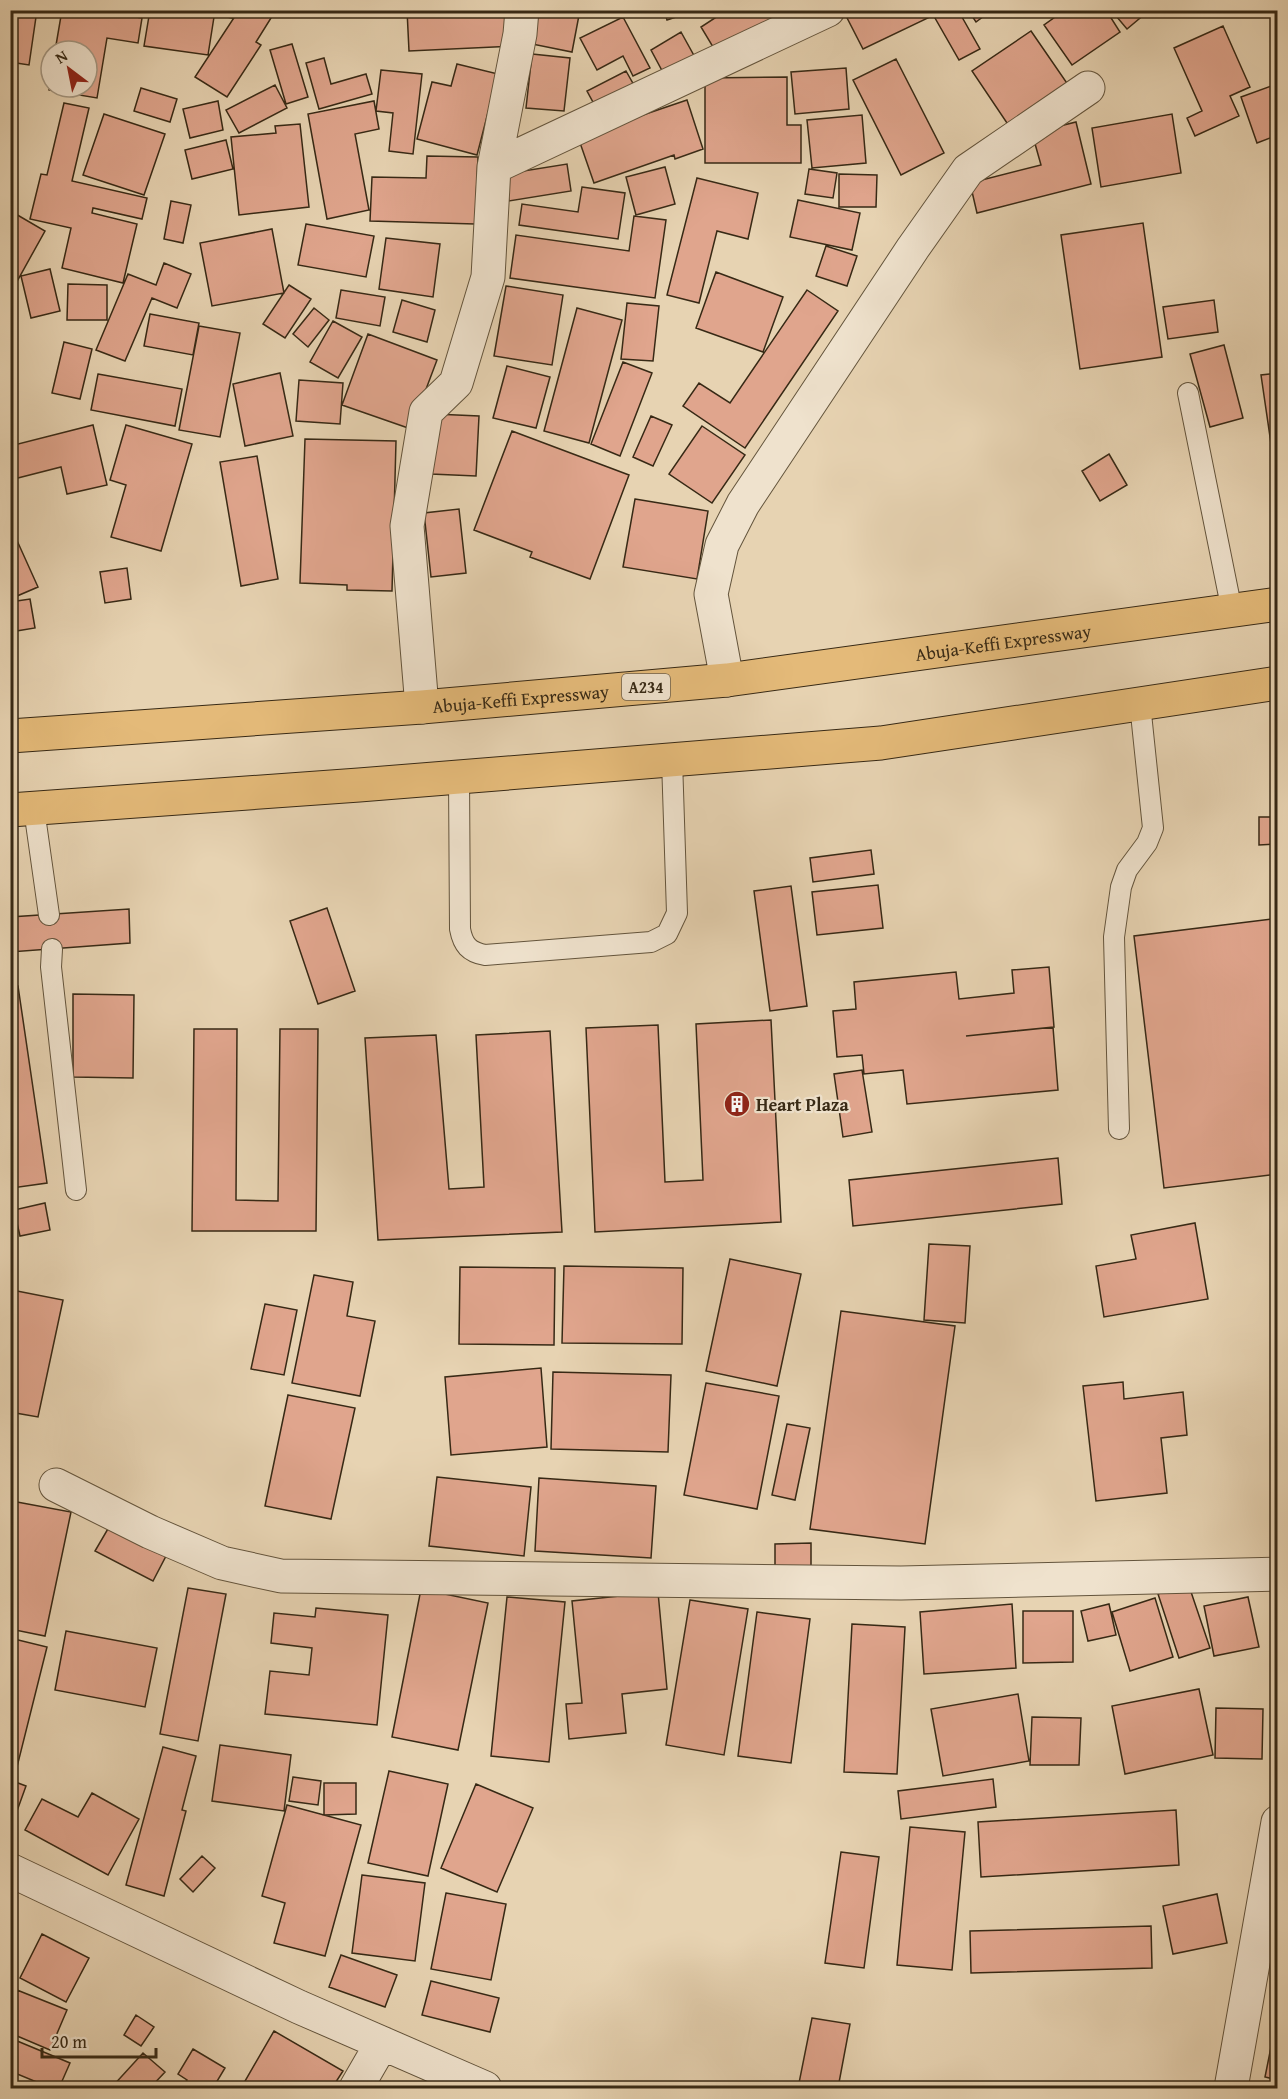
<svg xmlns="http://www.w3.org/2000/svg" width="1288" height="2099" viewBox="0 0 1288 2099" font-family="'Gentium Book Plus',serif">
  <style>
    .building { fill: #e0a58d; stroke: #372915; stroke-width: 1.5 }
    .lines { fill: none; stroke-linecap: round; stroke-linejoin: round }
    .service-casing { stroke: #63543c; stroke-width: 22 }
    .minor-casing { stroke: #63543c; stroke-width: 35 }
    .trunk-casing { stroke: #372915; stroke-width: 35 }
    .service { stroke: #efe2cd; stroke-width: 20 }
    .minor { stroke: #efe2cd; stroke-width: 33 }
    .trunk { stroke: #e4ba79; stroke-width: 33 }
    .labels { text-anchor: middle; dominant-baseline: central; stroke-width: 4.5; stroke-linejoin: round; paint-order: stroke }
    .shield { fill: #efe2cd; stroke: #6e604c; stroke-width: 1.5 }
    .shield-label { font-size: 16px; font-weight: bold; fill: #372915 }
    .street-label { font-size: 18px; fill: #372915; stroke: #efe2cd }
    .poi-label { font-size: 18px; font-weight: bold; fill: #372915; stroke: #efe2cd; text-anchor: start }
  </style>
  <rect width="100%" height="100%" fill="#e7d3b2"/>
  <filter id="stains"><feTurbulence type="fractalNoise" baseFrequency=".00333" numOctaves="4"/><feColorMatrix values="0 0 0 0 .2 0 0 0 0 .09 0 0 0 0 .02 0 0 0 .5 -.17"/></filter>
  <radialGradient id="worn" r=".72"><stop offset=".6" stop-color="#630" stop-opacity="0"/><stop offset="1" stop-color="#630" stop-opacity=".3"/></radialGradient>
  <!-- building -->
  <path class="building" d="M14,10H37L29,65L10,62V32Z
    M62,10H96L142,18L138,43L107,38L97,98L49,90L51,76V87H87V51H55Z
    M150,10H167L214,17L208,55L144,46Z
    M196,10H234L232,18Z
    M239,10H276L256,42L261,45L227,97L195,77Z
    M407,10H513L514,46L409,51Z
    M533,10H580L572,52L527,43Z
    M664,10H697L667,20Z
    M727,10H794L719,57L701,27Z
    M843,10H927L930,17L863,49Z
    M958,10L980,49L959,60L931,11Z
    M968,10H992L976,22Z
    M1065,10H1106L1120,32L1072,65L1044,25Z
    M1111,10H1144L1146,13L1127,29Z
    M623,17L650,68L633,76L623,56L597,70L580,38Z
    M1223,26L1250,87L1230,96L1239,116L1195,136L1187,118L1202,111L1174,48Z
    M1031,31L1071,89L1011,129L972,71Z
    M681,32L697,61L666,78L651,50Z
    M292,44L308,97L286,104L270,50Z
    M532,54L570,58L564,111L526,108Z
    M324,58L331,84L366,74L372,94L319,109L306,63Z
    M896,59L944,153L901,175L853,80Z
    M457,64L498,74L477,155L417,139L432,82L451,86Z
    M846,68L849,109L795,114L791,72Z
    M381,70L422,74L413,154L389,151L393,113L376,111Z
    M626,71L639,94L600,115L587,91Z
    M787,77V125H801V163H705V78Z
    M10,85L17,87L10,119Z
    M275,85L287,108L239,133L226,110Z
    M1274,85L1278,94V135L1257,143L1241,97Z
    M141,88L177,99L170,122L134,111Z
    M687,100L703,149L675,159L674,155L594,183L578,137Z
    M218,101L223,130L190,138L183,109Z
    M374,101L379,129L355,134L369,210L327,219L308,114Z
    M64,103L89,108L72,181L147,198L142,219L93,208L92,213L137,224L123,283L62,268L71,228L30,219L41,174L47,175Z
    M104,114L165,134L144,195L83,175Z
    M1172,114L1181,173L1101,187L1092,128Z
    M862,115L866,163L812,168L807,120Z
    M1076,122L1091,184L977,213L970,183L1041,165L1032,133Z
    M300,124L309,207L239,215L231,137L276,133L275,126Z
    M226,140L233,169L192,179L185,150Z
    M427,156L478,157L475,224L370,221L372,177L426,178Z
    M567,164L571,191L509,201L505,174Z
    M665,167L675,204L636,215L626,177Z
    M809,169L837,173L833,198L805,194Z
    M839,174L877,175L876,207H839Z
    M697,178L758,193L748,239L717,231L699,303L667,295Z
    M582,187L625,193L618,239L519,225L522,204L578,212Z
    M798,200L860,213L852,250L790,237Z
    M171,201L191,205L183,243L164,239Z
    M14,213L45,231L10,294V219Z
    M634,216L666,220L655,298L510,278L516,235L629,251Z
    M1143,223L1162,357L1080,369L1061,235Z
    M306,224L374,236L366,277L298,265Z
    M272,229L284,293L212,306L200,243Z
    M386,238L440,244L433,297L379,289Z
    M826,246L857,256L847,286L816,276Z
    M164,263L191,274L177,308L152,298L125,361L96,350L128,274L156,285Z
    M50,269L60,311L31,318L21,276Z
    M716,272L783,297L763,352L696,328Z
    M68,284L107,285V320H67Z
    M289,285L311,299L285,338L263,324Z
    M506,286L563,295L552,365L494,356Z
    M341,290L385,297L380,326L336,318Z
    M807,290L838,311L745,448L683,406L699,383L730,403Z
    M402,300L435,310L427,342L393,332Z
    M1214,300L1218,332L1168,339L1163,307Z
    M627,303L659,306L653,361L621,359Z
    M314,308L329,320L308,347L293,334Z
    M577,308L622,320L589,443L544,431Z
    M150,314L199,323L193,355L144,346Z
    M333,321L362,337L338,378L310,362Z
    M199,326L240,333L220,437L179,430Z
    M368,334L437,360L411,429L342,405Z
    M64,342L92,349L80,399L52,393Z
    M1224,345L1243,418L1210,427L1190,354Z
    M623,362L652,373L620,456L591,444Z
    M507,366L550,377L536,428L493,418Z
    M280,373L293,436L245,446L233,384Z
    M1278,373V471H1275L1261,375Z
    M98,374L182,389L175,426L91,410Z
    M299,380L343,383L340,424L296,421Z
    M10,389L15,416L10,417Z
    M434,414L479,416L476,476L431,474Z
    M651,416L672,425L653,466L633,457Z
    M93,425L107,485L67,494L61,467L10,480V446Z
    M126,425L192,444L161,551L111,537L126,485L110,480Z
    M702,426L745,455L712,503L669,474Z
    M512,431L629,475L590,579L530,557L532,552L474,530Z
    M305,439L396,441L392,591L347,590V585L300,583Z
    M1109,454L1127,485L1100,501L1082,471Z
    M257,456L278,579L241,586L220,462Z
    M635,499L708,511L697,579L623,567Z
    M459,509L466,573L431,577L424,513Z
    M10,525L38,587L10,599Z
    M127,568L131,599L105,603L100,572Z
    M30,599L35,628L10,632V602Z
    M1259,817H1278V844L1259,845Z
    M871,850L874,874L813,882L810,858Z
    M878,885L883,928L817,935L812,892Z
    M791,886L807,1006L770,1011L754,891Z
    M327,908L355,991L318,1004L290,921Z
    M129,909L130,943L10,952V917Z
    M1272,919L1278,965V1174L1164,1188L1134,936Z
    M1049,967L1054,1027L966,1036L1053,1027L1058,1090L907,1104L903,1070L864,1074L862,1055L837,1057L833,1011L856,1009L854,982L956,972L959,999L1014,993L1012,970Z
    M18,986L47,1183L12,1188L10,987Z
    M73,994L134,995L133,1078L73,1077Z
    M771,1020L781,1222L595,1232L586,1028L658,1025L665,1182L703,1180L696,1024Z
    M194,1029H237L236,1200L278,1201L280,1029H318L316,1231H192Z
    M550,1031L562,1232L378,1240L365,1038L436,1035L449,1189L484,1187L476,1035Z
    M862,1070L872,1132L843,1137L834,1074Z
    M1058,1158L1062,1204L853,1226L849,1180Z
    M45,1203L50,1230L20,1236L14,1210Z
    M1195,1223L1208,1299L1104,1317L1096,1266L1136,1259L1131,1235Z
    M929,1244L970,1246L965,1323L924,1320Z
    M730,1259L801,1274L777,1386L706,1371Z
    M564,1266L683,1268L682,1344L562,1343Z
    M460,1267L555,1268L554,1345L459,1344Z
    M314,1275L353,1282L347,1316L375,1321L360,1396L292,1383Z
    M17,1291L63,1300L38,1417L10,1412V1323Z
    M265,1304L297,1310L284,1375L251,1369Z
    M841,1311L955,1326L925,1544L810,1529Z
    M541,1368L547,1447L451,1455L445,1377Z
    M553,1372L671,1375L668,1452L551,1449Z
    M1123,1382L1124,1399L1183,1392L1187,1435L1161,1438L1167,1493L1096,1501L1083,1386Z
    M706,1383L779,1396L757,1509L684,1495Z
    M288,1395L355,1408L331,1519L265,1506Z
    M787,1424L810,1428L795,1500L772,1495Z
    M437,1477L531,1487L524,1556L429,1546Z
    M539,1478L656,1486L651,1558L535,1551Z
    M17,1502L71,1512L45,1636L10,1629V1535Z
    M109,1527L166,1556L153,1581L95,1551Z
    M811,1543V1570H775V1544Z
    M1188,1583L1210,1648L1179,1658L1158,1594Z
    M188,1588L226,1594L198,1741L160,1734Z
    M421,1589L488,1603L458,1750L392,1737Z
    M658,1592L667,1689L622,1694L626,1733L569,1739L566,1704L582,1703L572,1601Z
    M507,1597L565,1602L549,1762L491,1756Z
    M1248,1597L1259,1647L1214,1656L1204,1606Z
    M1155,1598L1173,1657L1130,1671L1112,1612Z
    M690,1600L748,1609L724,1755L666,1745Z
    M1012,1604L1016,1668L924,1674L920,1612Z
    M1109,1604L1116,1635L1088,1641L1081,1611Z
    M316,1608L388,1615L377,1725L265,1714L270,1671L309,1675L312,1648L271,1643L274,1613L315,1617Z
    M1023,1611H1073V1662L1023,1663Z
    M757,1612L810,1619L791,1763L738,1756Z
    M852,1624L905,1627L897,1774L844,1772Z
    M66,1631L157,1648L145,1707L55,1690Z
    M10,1638L47,1647L16,1771L10,1770Z
    M1199,1689L1213,1755L1125,1774L1112,1706Z
    M1018,1694L1029,1761L943,1776L931,1709Z
    M1216,1708L1263,1709L1262,1759L1215,1758Z
    M1032,1717L1081,1718L1079,1765H1030Z
    M220,1745L291,1755L284,1811L212,1801Z
    M163,1747L196,1756L182,1810L186,1811L164,1896L126,1885Z
    M389,1771L448,1784L428,1876L368,1863Z
    M293,1777L321,1781L318,1805L289,1801Z
    M993,1779L996,1807L901,1819L898,1791Z
    M10,1780L26,1786L13,1822L10,1821Z
    M324,1783H356V1814L324,1815Z
    M476,1784L533,1808L497,1892L441,1868Z
    M92,1793L139,1819L108,1875L25,1830L42,1799L78,1817Z
    M287,1805L361,1825L325,1956L274,1943L285,1903L262,1896Z
    M1176,1810L1179,1865L981,1877L978,1822Z
    M910,1827L965,1832L952,1970L897,1965Z
    M841,1852L879,1857L864,1968L825,1963Z
    M202,1856L215,1868L193,1892L180,1879Z
    M362,1875L425,1883L415,1961L352,1953Z
    M446,1893L506,1904L491,1980L431,1969Z
    M1217,1894L1227,1943L1173,1954L1163,1906Z
    M1151,1926L1152,1968L971,1973L970,1931Z
    M42,1934L89,1958L66,2002L20,1978Z
    M341,1955L397,1975L385,2007L329,1987Z
    M431,1981L499,1998L490,2032L422,2015Z
    M17,1990L67,2010L50,2050L10,2033V2006Z
    M1278,2012V2080L1265,2077Z
    M136,2015L154,2027L141,2046L124,2035Z
    M812,2018L850,2024L838,2088H798Z
    M274,2031L343,2071L332,2088H241Z
    M10,2038L70,2063L59,2088H51L10,2071Z
    M193,2049L225,2068L213,2088H182L187,2080L178,2074Z
    M143,2053L165,2072L150,2088H111Z"/>
  <g class="lines">
    <!-- service casing -->
    <g class="service-casing">
      <path id="service" d="M1188,393L1232,611
        M459,777L460,929C463,945 469,952 485,955L651,942L667,934L677,913L672,760
        M34,809L49,915
        M52,949L51,967L76,1190
        M1119,1129L1114,937L1121,887L1127,870L1147,843L1153,828L1140,704"/>
    </g>
    <!-- minor casing -->
    <g class="minor-casing">
      <path id="minor" d="M494,167L828,10
        M727,680L711,594L722,545L743,504L913,248L968,170L1088,88
        M422,707L407,526L426,412L456,383L488,277L494,167L520,34L522,10
        M56,1485L150,1532L222,1563L281,1576L901,1583L1278,1574
        M10,1870L299,2007L485,2088
        M356,2088L382,2043
        M1231,2088L1278,1822"/>
    </g>
    <!-- trunk casing -->
    <g class="trunk-casing">
      <g id="trunk">
        <path id="s1" d="M10,736L422,707L727,680L1278,604"/>
        <path d="M10,810L359,785L881,743L1278,683"/>
      </g>
    </g>
    <!-- service -->
    <use href="#service" class="service"/>
    <!-- minor -->
    <use href="#minor" class="minor"/>
    <!-- trunk -->
    <use href="#trunk" class="trunk"/>
  </g>
  <!-- icons -->
  <defs>
    <g id="building-disc" transform="scale(1.35)"><circle r="9.5" fill="#8f2418" stroke="#efe2cd"/><path d="M-4-6H4V6H1V3H-1V6H-4ZM-2.5-4.3h1.7v1.8h-1.7ZM.8-4.3h1.7v1.8H.8ZM-2.5-1h1.7V.8h-1.7ZM.8-1h1.7V.8H.8Z" fill="#fff"/></g>
  </defs>
  <g fill-rule="evenodd">
    <use href="#building-disc" x="737" y="1104"/>
  </g>
  <g class="labels">
    <!-- shield labels -->
    <rect class="shield" x="622" y="674" width="48" height="26" rx="4.5"/>
    <g class="shield-label">
      <text x="646" y="687">A234</text>
    </g>
    <!-- street labels -->
    <g class="street-label">
      <text stroke="none"><textPath href="#s1" startOffset="998">Abuja-Keffi Expressway</textPath></text>
      <text stroke="none"><textPath href="#s1" startOffset="512">Abuja-Keffi Expressway</textPath></text>
    </g>
    <!-- poi labels -->
    <g class="poi-label">
      <text x="756" y="1104">Heart Plaza</text>
    </g>
  </g>
  <!-- margin -->
  <rect width="1288" height="2099" fill="none" stroke="#e7d3b2" stroke-width="36"/>
  <rect x="12" y="12" width="1264" height="2075" fill="none" stroke="#372915" stroke-width="3"/>
  <rect x="18" y="18" width="1252" height="2063" fill="none" stroke="#372915" stroke-width="1.5"/>
  <!-- north arrow -->
  <g transform="translate(69 69) rotate(328)"><circle r="28" fill="#efe2cd" stroke="#a59883" stroke-width="1.5"/>
  <path d="M0-4.5L10 22L0 15L-10 22Z" fill="#8f2418"/>
  <text y="-9" font-size="16" font-weight="bold" text-anchor="middle" fill="#372915">N</text>
  </g>
  <!-- scale -->
  <path d="M42 2048v9h114v-9" fill="none" stroke="#372915" stroke-width="3"/>
  <text x="51" y="2048" font-size="18" fill="#372915" stroke="#efe2cd" stroke-width="4.5" paint-order="stroke">20 m</text>
  <rect width="100%" height="100%" filter="url(#stains)"/>
  <rect width="100%" height="100%" fill="url(#worn)"/>
</svg>
